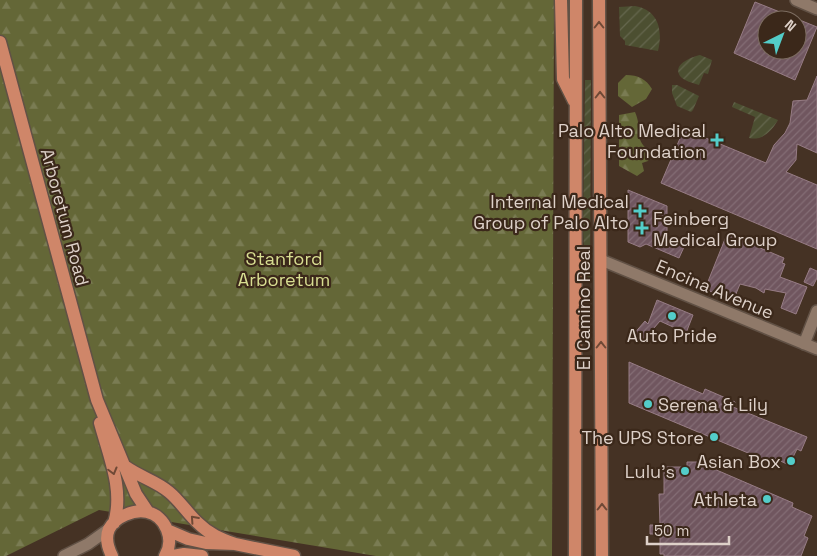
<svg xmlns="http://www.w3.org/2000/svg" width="817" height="556" viewBox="0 0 817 556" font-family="'Space Grotesk',sans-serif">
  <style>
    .forest { fill: url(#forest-firs) }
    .garden { fill: url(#garden-furrows) }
    .building { fill: url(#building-hatch); stroke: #977c85; fill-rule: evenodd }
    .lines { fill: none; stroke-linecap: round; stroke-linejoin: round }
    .minor-casing { stroke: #615145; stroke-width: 14 }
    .major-casing { stroke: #615145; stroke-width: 15 }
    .minor { stroke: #8f7969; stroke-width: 11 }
    .major { stroke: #cf8669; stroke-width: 12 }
    .oneway { stroke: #6f4936 }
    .poi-dot { fill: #53cdc9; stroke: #3b281a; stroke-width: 2 }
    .labels { text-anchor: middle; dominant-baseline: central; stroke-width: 4.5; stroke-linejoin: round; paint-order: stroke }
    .poi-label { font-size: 18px; fill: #ded1c9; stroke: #3b281a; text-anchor: end }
    .street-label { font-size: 18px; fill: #ded1c9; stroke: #3b281a }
    .park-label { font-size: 18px; fill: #d8de91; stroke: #3b281a }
  </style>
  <defs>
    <pattern id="forest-firs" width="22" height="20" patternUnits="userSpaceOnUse" patternTransform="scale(1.25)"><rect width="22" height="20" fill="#646737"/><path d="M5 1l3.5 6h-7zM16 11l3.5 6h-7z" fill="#7a7c53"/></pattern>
    <pattern id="garden-furrows" width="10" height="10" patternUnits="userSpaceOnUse" patternTransform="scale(1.25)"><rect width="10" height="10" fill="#4c4f31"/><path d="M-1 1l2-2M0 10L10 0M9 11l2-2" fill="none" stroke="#65674e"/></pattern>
    <pattern id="building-hatch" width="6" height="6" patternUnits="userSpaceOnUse" patternTransform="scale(1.25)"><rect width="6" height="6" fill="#70565f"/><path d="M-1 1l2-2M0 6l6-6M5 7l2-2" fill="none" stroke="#846d75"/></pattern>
  </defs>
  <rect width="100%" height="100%" fill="#453224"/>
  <!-- forest -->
  <path class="forest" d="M0,0H554L552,556H376L99,510L6,556H0Z
    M626,75C638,75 646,79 652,89L646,99L632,107L618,96V83Z
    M635,112C643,129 632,141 652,152L648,161L642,163L644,171L637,176L619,166V115Z"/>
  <!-- garden -->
  <path class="garden" d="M635,6C659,10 663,31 658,51L625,45V41L620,36L619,7Z
    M700,55L712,60L708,74L704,73L699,85C693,83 684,81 680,76C672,64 692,57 700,55Z
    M585,80H591L590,279H586L585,274L583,229Z
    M672,85H677L699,96L693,110L691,112L677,106L672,93Z
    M734,102L778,120C772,131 762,141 749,138L755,117L732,107Z"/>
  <!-- building -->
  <path class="building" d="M755,2L817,27L795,80L734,53ZM767,20H797V50H767Z
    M817,76V153L797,144L796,160L786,172L817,185V249L661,183L684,129L766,163L774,145L785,133L790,123L793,101L807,100Z
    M628,190L667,206V239L684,247L679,258L646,244L640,247L628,242Z
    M727,234L784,258L782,263L785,264L780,277L807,287L796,314L781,308L786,293L765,289L764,293L756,288L740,284L733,301L705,289Z
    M810,268L817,271V278L813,286L804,282Z
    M657,300L693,315L686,333L660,321L641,343L632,336L645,321L648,324Z
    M629,362L703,394L705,389L735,402L733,407L807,437L801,451L797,449L789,465L774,458L772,463L629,403Z
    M687,462H698L793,503L792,507L812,516L804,536L808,538L801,556H664V554H660V534H650V525H660L659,494H664V467H687Z"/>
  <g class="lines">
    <!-- minor casing -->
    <g class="minor-casing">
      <path id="minor" d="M796,0L817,9
        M601,260L817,349
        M804,344L817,311
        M64,556L88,544L109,529"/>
    </g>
    <!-- major casing -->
    <g class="major-casing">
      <path id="major" d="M561,0L563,79L574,101
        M599,0L602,556
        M0,42L97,400L136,494L148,512
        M100,423C109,456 124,490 114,523
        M126,467C140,477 156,481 169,492C180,501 188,514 198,523C209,534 221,539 235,544
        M167,530L188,539L206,543L235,544L294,556
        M112,556C108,548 105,538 109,529C115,517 134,509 147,512C166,516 175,540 165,556
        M173,556L184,554L202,556
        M575,556L576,0"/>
    </g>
    <!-- minor -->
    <use href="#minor" class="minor"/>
    <!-- major -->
    <use href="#major" class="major"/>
  </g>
  <!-- one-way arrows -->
  <defs><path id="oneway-chevron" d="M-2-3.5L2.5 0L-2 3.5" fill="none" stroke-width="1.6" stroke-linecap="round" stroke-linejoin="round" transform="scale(1.25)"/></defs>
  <g class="oneway">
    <use href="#oneway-chevron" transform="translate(599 25) rotate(-90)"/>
    <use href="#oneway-chevron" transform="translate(600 95) rotate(-90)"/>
    <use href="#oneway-chevron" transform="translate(601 345) rotate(-90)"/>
    <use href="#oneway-chevron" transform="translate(113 471) rotate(75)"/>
    <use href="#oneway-chevron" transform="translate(602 507) rotate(-90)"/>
    <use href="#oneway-chevron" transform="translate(194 519) rotate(-132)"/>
  </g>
  <!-- markers -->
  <g class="poi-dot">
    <path d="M714.5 132.5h5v5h5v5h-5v5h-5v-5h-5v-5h5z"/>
    <path d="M637.5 203.5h5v5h5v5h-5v5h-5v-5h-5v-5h5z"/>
    <path d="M639.5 220.5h5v5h5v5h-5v5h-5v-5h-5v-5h5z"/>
    <circle cx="672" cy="316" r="5"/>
    <circle cx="648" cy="404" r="5"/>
    <circle cx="714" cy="437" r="5"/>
    <circle cx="791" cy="461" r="5"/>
    <circle cx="685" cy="471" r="5"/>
    <circle cx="767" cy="499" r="5"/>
  </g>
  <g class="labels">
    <!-- poi labels -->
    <g class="poi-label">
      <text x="706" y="130">Palo Alto Medical<tspan x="706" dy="21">Foundation</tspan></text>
      <text x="629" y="201">Internal Medical<tspan x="629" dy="21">Group of Palo Alto</tspan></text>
      <text x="653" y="218" text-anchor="start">Feinberg<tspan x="653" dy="21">Medical Group</tspan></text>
      <text x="672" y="335" text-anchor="middle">Auto Pride</text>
      <text x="658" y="404" text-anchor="start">Serena &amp; Lily</text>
      <text x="704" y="437">The UPS Store</text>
      <text x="781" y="461">Asian Box</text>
      <text x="675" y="471">Lulu's</text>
      <text x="757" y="499">Athleta</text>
    </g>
    <!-- street labels -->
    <g class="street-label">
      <text transform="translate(65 217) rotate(75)">Arboretum Road</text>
      <text transform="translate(715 289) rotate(23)">Encina Avenue</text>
      <text transform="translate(583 308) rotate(-90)">El Camino Real</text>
    </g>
    <!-- park labels -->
    <g class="park-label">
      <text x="284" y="258">Stanford<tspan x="284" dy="21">Arboretum</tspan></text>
    </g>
  </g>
  <!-- north arrow -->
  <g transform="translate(782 35) rotate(42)"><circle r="24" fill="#3b281a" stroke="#7c6c60"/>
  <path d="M0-4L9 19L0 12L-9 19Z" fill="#53cdc9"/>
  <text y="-8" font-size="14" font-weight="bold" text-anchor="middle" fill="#ded1c9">N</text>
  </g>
  <!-- scale -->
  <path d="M647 536v8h82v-8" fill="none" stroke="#ded1c9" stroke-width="2.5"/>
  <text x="654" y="536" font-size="15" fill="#ded1c9" stroke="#3b281a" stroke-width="4" paint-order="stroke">50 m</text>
</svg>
